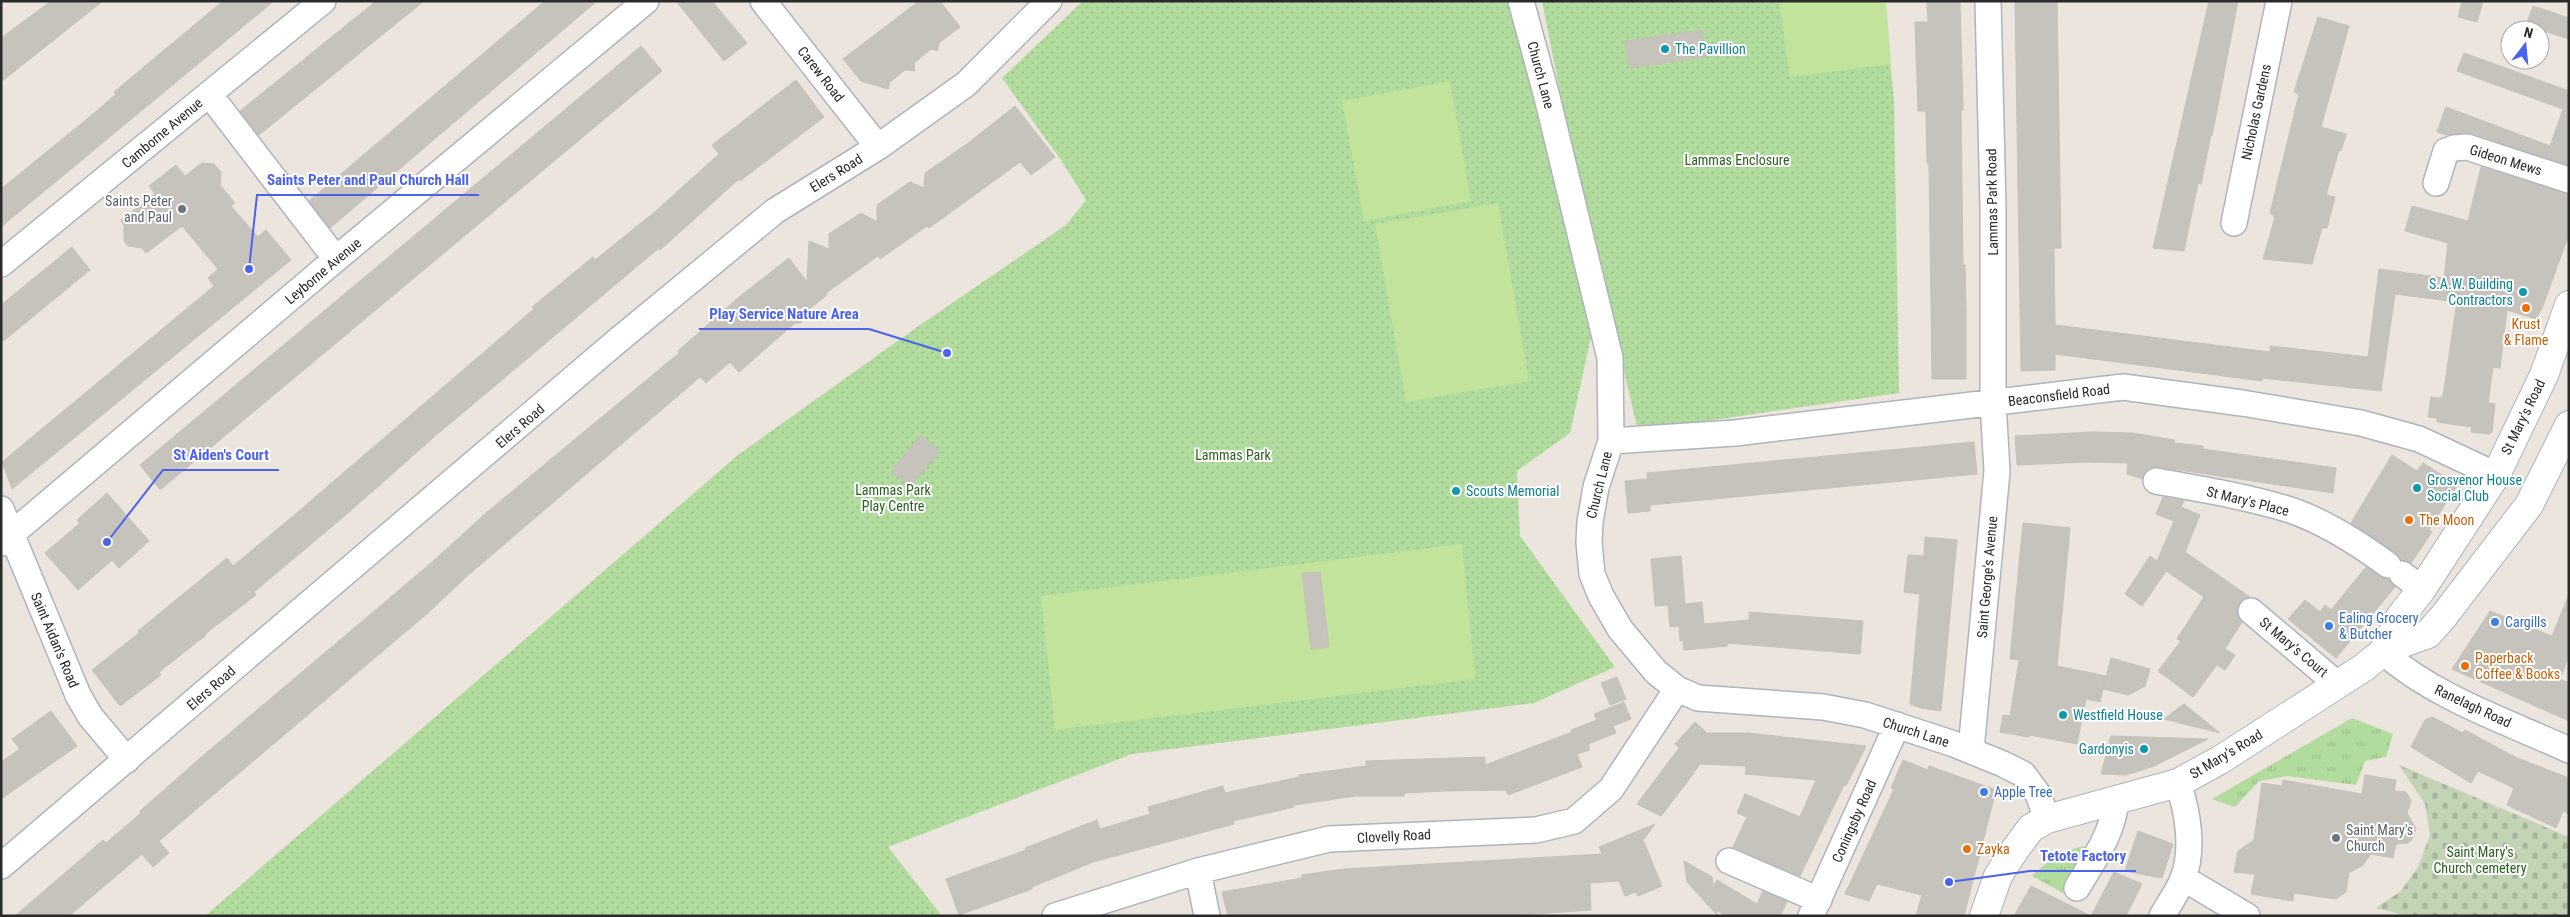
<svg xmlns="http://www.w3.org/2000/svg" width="2570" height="917" viewBox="0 0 2570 917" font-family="'Roboto Condensed',sans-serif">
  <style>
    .grass { fill: url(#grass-tufts) }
    .cemetery { fill: url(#cemetery-stones) }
    .park { fill: url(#park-dots) }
    .pitch { fill: #c2e39b; fill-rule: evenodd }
    .building { fill: #c6c2bc; stroke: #c6c1b7 }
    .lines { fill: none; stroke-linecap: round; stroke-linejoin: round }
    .minor-casing { stroke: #b0b3bc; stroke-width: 28 }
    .secondary-casing { stroke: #b0b3bc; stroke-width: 30 }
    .minor { stroke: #fff; stroke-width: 25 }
    .secondary { stroke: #fff; stroke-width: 28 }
    .culture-dot { fill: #0f9aa8; stroke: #fff; stroke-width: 2 }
    .worship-dot { fill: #6b7280; stroke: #fff; stroke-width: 2 }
    .food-dot { fill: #e8710a; stroke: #fff; stroke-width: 2 }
    .shop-dot { fill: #3f7fe0; stroke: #fff; stroke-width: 2 }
    .labels { text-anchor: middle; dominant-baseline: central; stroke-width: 4; stroke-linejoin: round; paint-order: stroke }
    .culture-label { font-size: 14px; fill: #0d838f; stroke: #fff; text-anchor: start }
    .street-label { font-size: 14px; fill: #2a2a2a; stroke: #fff }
    .park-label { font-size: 14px; fill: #2b6020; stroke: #fff }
    .worship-label { font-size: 14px; fill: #5b616d; stroke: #fff; text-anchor: end }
    .food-label { font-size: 14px; fill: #c56008; stroke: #fff; text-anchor: start }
    .shop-label { font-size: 14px; fill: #366cbe; stroke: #fff; text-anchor: start }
    .leader { fill: none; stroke: #4b63ea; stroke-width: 2 }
    .callout-dot { fill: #4b63ea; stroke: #fff; stroke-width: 2 }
    .callout-label { font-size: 15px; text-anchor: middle; font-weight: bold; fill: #4b63ea; stroke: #fff; stroke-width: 4; stroke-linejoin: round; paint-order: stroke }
  </style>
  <defs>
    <pattern id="grass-tufts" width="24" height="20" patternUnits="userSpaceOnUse" patternTransform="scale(1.25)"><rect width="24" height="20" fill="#b1dc9e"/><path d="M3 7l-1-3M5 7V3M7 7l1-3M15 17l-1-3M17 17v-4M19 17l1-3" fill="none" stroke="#98bd88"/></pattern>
    <pattern id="cemetery-stones" width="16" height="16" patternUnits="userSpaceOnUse" patternTransform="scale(1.25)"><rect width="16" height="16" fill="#c3d3b6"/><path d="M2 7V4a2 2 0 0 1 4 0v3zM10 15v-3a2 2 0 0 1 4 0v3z" fill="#a8b59d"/></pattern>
    <pattern id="park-dots" width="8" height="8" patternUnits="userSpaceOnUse" patternTransform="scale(1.25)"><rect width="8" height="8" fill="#b1dc9e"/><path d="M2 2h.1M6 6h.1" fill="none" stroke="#98bd88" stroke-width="1.8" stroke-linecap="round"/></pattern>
  </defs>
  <rect width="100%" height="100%" fill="#ebe5dd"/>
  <!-- grass -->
  <path class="grass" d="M2352,718L2393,734L2386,757L2365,761L2356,785L2288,776L2259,781L2235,807L2212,799Z
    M2083,846L2095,852L2065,894L2032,876C2050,859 2059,853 2083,846Z"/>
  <!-- cemetery -->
  <path class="cemetery" d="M2399,765L2569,837V916H2408L2376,908L2401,891L2418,867L2430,835L2425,804Z"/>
  <!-- park -->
  <path class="park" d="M1083,1H1509L1562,184L1593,328L1570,433L1517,471L1520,536L1615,667L1534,703L1132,754L888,847L942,916H205L738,455L920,325L1066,225L1086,200L1061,160L1002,78Z
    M1542,1H1884L1894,100L1899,393L1638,431L1567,127Z"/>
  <!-- pitch -->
  <path class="pitch" d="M1779,1H1886L1891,64L1790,77Z
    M1450,81L1471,201L1364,221L1342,101Z
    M1498,203L1529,381L1406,402L1375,224Z
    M1462,544L1475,679L1055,730L1041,596ZM1323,600L1329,647L1312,649H1311Z"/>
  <!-- building -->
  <path class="building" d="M51,1H103L1,82V38Z
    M223,1H274L1,227V189L98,110L116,94L114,92Z
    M376,1H424L259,135L240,111Z
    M545,1H597L330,228L309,201Z
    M676,1H712L747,43L724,61Z
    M919,1H940L960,27L939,43L937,51L931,49L914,63L915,71L905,70L890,82L888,89L861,81L843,59Z
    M1927,1H1960L1963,110H1961L1963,265H1965L1966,312V379H1932L1929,163H1927L1926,111H1918L1915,22H1928Z
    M2015,1H2057L2061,248H2054L2055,325L2270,352V346L2368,357L2379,269L2444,278L2448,243L2405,231L2412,206L2468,221L2481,167L2569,194V234L2543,306L2536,319L2507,310L2500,368L2493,367L2488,403L2495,404L2492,432L2489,434L2471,432L2472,427L2437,422V418L2428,417L2431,397L2440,398L2443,396L2457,302L2395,294L2381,391L2262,378V381L2055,354V370L2021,371Z
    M2209,1H2238L2212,136L2211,135L2201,184L2198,183L2184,251L2153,248Z
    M2462,1H2483L2477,22L2458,17Z
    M2533,6L2569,18V39L2526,25Z
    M2318,17L2349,26L2321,127L2346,134L2341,151L2339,150L2326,195L2335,197L2327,228H2322L2312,264L2263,259L2275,217L2270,213L2299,94L2294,92Z
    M1702,30L1706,57L1629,68L1625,41Z
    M641,46L662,71L160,490L140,465Z
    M2464,53L2569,91V165L2471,133L2447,135L2437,132L2446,107L2550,146L2563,109L2457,71Z
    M796,80L824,117L740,181L739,179L660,250L659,248L434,437L348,513L254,592L256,595L205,634L206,635L159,672L161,675L120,706L92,670L139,633L138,631L227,558L233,566L292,517L534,309L532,307L593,257L595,260L657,210L719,154L712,145Z
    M1015,106L1055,157L1031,175L1020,162L929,228L927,226L880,259L878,256L826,293L827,295L803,314L801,323H795L739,372L730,362L706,383L700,377L466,577L429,612L159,841L169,853L153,867L142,854L69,916H15L103,840L106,843L141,813L140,811L199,759L431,563L486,513L679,353L678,351L739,297L789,258L807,282L809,241L829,249V234L861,213L877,222V205L910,182L924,188L925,173L967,144Z
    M202,163L214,164L221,172L220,185L235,203L231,206L258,237L266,230L291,260L12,489L2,462L214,286L208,278L218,269L182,226L146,253L142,248L128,246L124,241V226L121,220L155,194L149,186L176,165L185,176Z
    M72,247L90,270L1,343V305Z
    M2093,432L2132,433L2174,440V443L2203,446V449L2336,468L2333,493L2159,467L2145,471L2142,479L2127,474L2128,463L2089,462L2017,465L2015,436Z
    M921,435L940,452L910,487L891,471Z
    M1974,442L1977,474L1650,505V511L1628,513L1625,481L1647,479V473Z
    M2392,455L2417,471L2423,463L2458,485L2429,529L2432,532L2411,563L2401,560L2396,553L2351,523Z
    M107,493L149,541L119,568L112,560L78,590L45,553L80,523L77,520Z
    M2163,497L2184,501L2181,507L2200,515L2185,552L2250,597L2240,602L2237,615L2242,622L2225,649L2235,655L2225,670L2217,665L2193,697L2158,671L2181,641L2177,639L2204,597L2166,571L2142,606L2125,594L2150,556L2157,561L2174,521L2156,514Z
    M2023,523L2070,528L2057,666L2106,676L2100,702L2086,699L2077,744L2030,735L2029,737L2000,732L2003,715L2010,716L2019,660L2010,659Z
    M1925,537L1957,540L1941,711L1921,708L1910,704L1920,594L1904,592L1906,574L1908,555L1924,556Z
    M1681,556L1685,604L1702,602L1704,624L1749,620V612L1863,621L1860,654L1727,643V646L1684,650L1683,641H1680L1679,626L1670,627L1668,605L1655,606L1651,559Z
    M2366,567L2380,577L2389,579L2395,587L2336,658L2288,619L2305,600L2320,612L2325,605L2331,610Z
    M1320,572L1329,647L1311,649L1302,573Z
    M2568,597L2569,655L2560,679L2569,683V721L2452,669L2490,611L2552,636Z
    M2111,658L2150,669L2145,686L2128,695L2103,689Z
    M1617,677L1626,699L1610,705L1601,683Z
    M1624,702L1631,719L1613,726L1616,733L1588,744L1590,750L1577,754L1582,767L1508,795L1506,790L1444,791L1404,793V796H1356L1294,805V807L1233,821L1234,824L1093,862L1032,887V889L959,915L946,879L1026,850L1025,848L1097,820L1100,829L1150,814L1148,807L1223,786L1225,793L1299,777V775L1366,766V761L1485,757V765L1572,732L1571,730L1597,720L1594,714Z
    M2184,704L2220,733L2164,719Z
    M51,711L77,746L1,799V762L20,749L12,739Z
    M2432,717L2463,733L2465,730L2517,758L2569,778V814L2563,811L2556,828L2548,824L2507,805L2514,788L2478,771L2471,783L2411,747L2425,720Z
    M1695,722L1707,733H1748L1866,746L1846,786L1844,785L1800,876L1733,847L1747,817L1737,813L1745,794L1800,817L1816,780L1745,774L1746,766L1700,764L1695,771H1689L1694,773L1661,816L1637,804L1679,748L1675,744Z
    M2111,736L2144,737L2208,739L2154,766L2126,775L2101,774Z
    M1903,760L1928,770L1929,766L1996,790L1964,916H1916L1922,895L1877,884L1869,901L1845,894L1894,789L1891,788Z
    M2365,775L2396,780L2394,791L2406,792L2411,801L2407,813L2416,829L2412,839L2408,843L2396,844L2393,858L2371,854L2363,865L2349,873L2346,892L2336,899L2294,893L2293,901L2251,894L2255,874L2234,872L2238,851L2254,840L2262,783L2282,786L2283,780L2362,794Z
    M1655,824L1642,842H1644L1662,886L1638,896L1636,892L1625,896L1619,881L1590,883L1591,910L1508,916H1228L1222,892L1302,878V875L1344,869L1602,854L1599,847Z
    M2138,831L2173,844L2162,878L2125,871Z
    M1684,861L1712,877L1713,887L1717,880L1757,904L1763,891L1787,902L1780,916H1726L1716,910L1717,915L1687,882Z
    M2114,872L2142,884L2126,916H2091Z
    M2031,886L2091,916H2014Z"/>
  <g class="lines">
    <!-- minor casing -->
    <g class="minor-casing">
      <path id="minor" d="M763,1L878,147
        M1521,1L1547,97L1610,358L1611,441L1596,487L1590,522L1589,542L1592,574L1601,596L1620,629L1656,672L1677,689L1698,698L1823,707L1865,715L1954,744L2003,764L2023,774L2038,794L2047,819
        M209,94L336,259
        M2436,183L2446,151L2454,148L2467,147L2569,180
        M2234,223L2279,1
        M1,264L323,1
        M1611,441L1735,433L2123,387L2242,403L2361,423L2419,439L2496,475
        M2156,481C2200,489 2244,496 2287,509C2322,520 2358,543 2388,565
        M1,509L78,695L90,716L127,760
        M1,543L336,259L646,1
        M2402,574L2422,589
        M2251,611L2337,684
        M2383,652C2435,698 2506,721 2569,750
        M1971,750L1997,471L1993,403V207L1988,1
        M1729,861L1819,900
        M1,866L616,342L775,211L878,147L966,84L1049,1
        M1198,871L1207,916
        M2183,878L2247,916
        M2077,888C2094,859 2113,834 2116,800
        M1055,916L1198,871L1329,839L1536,830L1574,821L1611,789L1677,689
        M1811,916L1897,725
        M2162,916C2169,904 2178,891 2183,879C2194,849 2188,812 2178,783"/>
    </g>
    <!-- secondary casing -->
    <g class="secondary-casing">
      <path id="secondary" d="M2386,649L2428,634L2443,617L2529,505L2569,425
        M1984,916L1998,876L2014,851L2031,828L2047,819L2178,783L2220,760L2363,668L2383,652L2400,617L2422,589L2496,475L2544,375L2569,305"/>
    </g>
    <!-- minor -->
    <use href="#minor" class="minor"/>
    <!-- secondary -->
    <use href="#secondary" class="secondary"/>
  </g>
  <!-- markers -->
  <g class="culture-dot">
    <circle cx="1665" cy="49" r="5"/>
    <circle cx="2523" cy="292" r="5"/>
    <circle cx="2417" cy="488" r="5"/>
    <circle cx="1456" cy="491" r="5"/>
    <circle cx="2063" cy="715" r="5"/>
    <circle cx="2144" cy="749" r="5"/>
  </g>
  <g class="worship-dot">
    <circle cx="182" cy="209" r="5"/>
    <circle cx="2336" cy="838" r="5"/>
  </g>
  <g class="food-dot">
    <circle cx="2526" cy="308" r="5"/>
    <circle cx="2409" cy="520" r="5"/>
    <circle cx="2465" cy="666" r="5"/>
    <circle cx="1967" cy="849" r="5"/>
  </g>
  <g class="shop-dot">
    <circle cx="2495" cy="622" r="5"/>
    <circle cx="2329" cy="626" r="5"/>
    <circle cx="1984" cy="792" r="5"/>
  </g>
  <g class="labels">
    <!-- culture labels -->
    <g class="culture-label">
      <text x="1675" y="49">The Pavillion</text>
      <text x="2513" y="284" text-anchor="end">S.A.W. Building<tspan x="2513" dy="16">Contractors</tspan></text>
      <text x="2427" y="480">Grosvenor House<tspan x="2427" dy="16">Social Club</tspan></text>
      <text x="1466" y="491">Scouts Memorial</text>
      <text x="2073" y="715">Westfield House</text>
      <text x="2134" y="749" text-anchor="end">Gardonyis</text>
    </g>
    <!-- street labels -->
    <g class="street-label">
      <text transform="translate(821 74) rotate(52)">Carew Road</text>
      <text transform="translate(1541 75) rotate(75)">Church Lane</text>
      <text transform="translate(2256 112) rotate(-78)">Nicholas Gardens</text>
      <text transform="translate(162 133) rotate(-40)">Camborne Avenue</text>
      <text transform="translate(2506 160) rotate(17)">Gideon Mews</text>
      <text transform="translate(836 173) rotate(-32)">Elers Road</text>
      <text transform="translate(1992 202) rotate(-91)">Lammas Park Road</text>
      <text transform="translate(323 271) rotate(-40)">Leyborne Avenue</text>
      <text transform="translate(2059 395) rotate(-7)">Beaconsfield Road</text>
      <text transform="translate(2523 417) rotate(-64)">St Mary's Road</text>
      <text transform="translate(520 426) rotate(-41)">Elers Road</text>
      <text transform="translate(1599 485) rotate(-76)">Church Lane</text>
      <text transform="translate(2248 501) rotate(14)">St Mary's Place</text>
      <text transform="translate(1987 577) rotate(-85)">Saint George's Avenue</text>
      <text transform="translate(55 640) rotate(67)">Saint Aidan's Road</text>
      <text transform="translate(2294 647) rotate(40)">St Mary's Court</text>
      <text transform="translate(211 688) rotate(-41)">Elers Road</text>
      <text transform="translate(2473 706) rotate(25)">Ranelagh Road</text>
      <text transform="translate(1916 732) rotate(18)">Church Lane</text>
      <text transform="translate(2226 754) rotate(-31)">St Mary's Road</text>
      <text transform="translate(1854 821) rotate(-66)">Coningsby Road</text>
      <text transform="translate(1394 836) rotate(-3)">Clovelly Road</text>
    </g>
    <!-- park labels -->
    <g class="park-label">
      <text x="1737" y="160">Lammas Enclosure</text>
      <text x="1233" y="455">Lammas Park</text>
      <text x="893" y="490">Lammas Park<tspan x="893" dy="16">Play Centre</tspan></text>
      <text x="2480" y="852">Saint Mary's<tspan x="2480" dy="16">Church cemetery</tspan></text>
    </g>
    <!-- worship labels -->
    <g class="worship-label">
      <text x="172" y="201">Saints Peter<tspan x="172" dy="16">and Paul</tspan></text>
      <text x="2346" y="830" text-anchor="start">Saint Mary's<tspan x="2346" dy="16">Church</tspan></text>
    </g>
    <!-- food labels -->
    <g class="food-label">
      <text x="2526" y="324" text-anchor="middle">Krust<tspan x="2526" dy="16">&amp; Flame</tspan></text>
      <text x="2419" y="520">The Moon</text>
      <text x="2475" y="658">Paperback<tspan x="2475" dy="16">Coffee &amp; Books</tspan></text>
      <text x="1977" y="849">Zayka</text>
    </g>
    <!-- shop labels -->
    <g class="shop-label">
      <text x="2339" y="618">Ealing Grocery<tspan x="2339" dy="16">&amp; Butcher</tspan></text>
      <text x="2505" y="622">Cargills</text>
      <text x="1994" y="792">Apple Tree</text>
    </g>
  </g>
  <!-- callouts -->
  <path class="leader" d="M249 269L257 195H479M947 353L869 329H699M107 542L163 470H279M1949 882L2030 871H2136"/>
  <g class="callout-dot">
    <circle cx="249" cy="269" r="5"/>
    <circle cx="947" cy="353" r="5"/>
    <circle cx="107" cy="542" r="5"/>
    <circle cx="1949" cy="882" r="5"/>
  </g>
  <g class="callout-label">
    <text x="368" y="185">Saints Peter and Paul Church Hall</text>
    <text x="784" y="319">Play Service Nature Area</text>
    <text x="221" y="460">St Aiden's Court</text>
    <text x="2083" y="861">Tetote Factory</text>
  </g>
  <!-- border -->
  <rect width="2570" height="917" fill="none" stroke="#2a2a2a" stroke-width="5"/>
  <!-- north arrow -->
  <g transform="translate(2525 45) rotate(16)"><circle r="24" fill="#ffffff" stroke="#aaaaaa"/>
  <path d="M0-4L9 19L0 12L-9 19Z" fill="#4b63ea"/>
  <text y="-8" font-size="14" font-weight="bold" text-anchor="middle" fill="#2a2a2a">N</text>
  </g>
</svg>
